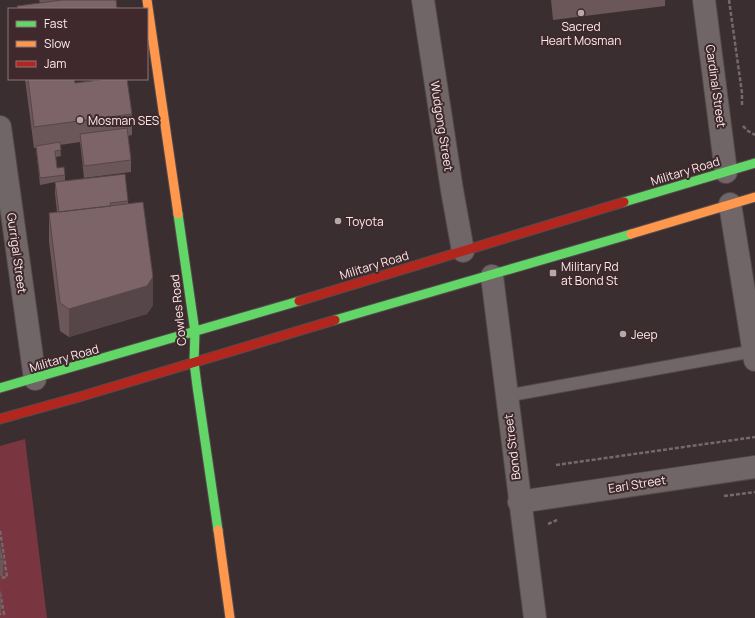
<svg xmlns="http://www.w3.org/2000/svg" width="755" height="618" viewBox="0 0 755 618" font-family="Manrope,sans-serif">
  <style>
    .green { fill: #7a3640 }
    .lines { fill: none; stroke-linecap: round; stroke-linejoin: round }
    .lane-casing { stroke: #544a4b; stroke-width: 14 }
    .street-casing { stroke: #544a4b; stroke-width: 24 }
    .fast-casing { stroke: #544a4b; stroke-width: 11 }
    .slow-casing { stroke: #544a4b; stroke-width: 11 }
    .jam-casing { stroke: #544a4b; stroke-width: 11 }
    .path { stroke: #746a6c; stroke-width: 2.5; stroke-dasharray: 4 2; stroke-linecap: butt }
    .lane { stroke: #716667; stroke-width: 12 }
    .street { stroke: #716667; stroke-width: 22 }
    .fast { stroke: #63d668; stroke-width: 9 }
    .slow { stroke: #ff974d; stroke-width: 9 }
    .jam { stroke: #b3261e; stroke-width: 9 }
    .wall { fill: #6b5659 }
    .shaded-wall { fill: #574649 }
    .building { fill: #7c6468; stroke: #574649 }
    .poi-dot { fill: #b7a9aa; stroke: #3f292c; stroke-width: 1.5 }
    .labels { text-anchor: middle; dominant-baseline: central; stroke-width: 4; stroke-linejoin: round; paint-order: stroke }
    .poi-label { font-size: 12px; fill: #faebec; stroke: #3f292c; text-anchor: start }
    .street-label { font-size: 12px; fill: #faebec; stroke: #3f292c }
  </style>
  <rect width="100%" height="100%" fill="#3a2e30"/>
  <!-- green -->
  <path class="green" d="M25,439L47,618H0V446Z"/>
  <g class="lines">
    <!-- lane casing -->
    <g class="lane-casing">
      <path id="lane" d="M506,396L754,351"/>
    </g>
    <!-- street casing -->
    <g class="street-casing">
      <path id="street" d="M423,0L452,190L463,251
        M704,0L726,172
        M0,127L35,379
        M730,204L755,360
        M492,276L535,618
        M519,502L755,467"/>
    </g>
    <!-- fast casing -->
    <g class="fast-casing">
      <path id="fast" d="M624,202L755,163
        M178,214L195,332L194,362L197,386L218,530
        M335,320L631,234
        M0,388L299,301"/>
    </g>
    <!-- slow casing -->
    <g class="slow-casing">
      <path id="slow" d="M147,0L178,214
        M631,234L755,197
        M218,530L230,618"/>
    </g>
    <!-- jam casing -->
    <g class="jam-casing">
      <path id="jam" d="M299,301L624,202
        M0,419L79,397L335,320"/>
    </g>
    <!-- path -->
    <path class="path" d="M729,0L742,93V105
      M743,126L748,131L755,135
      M556,465L755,437
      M724,496L755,492
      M548,524L557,520
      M0,531L7,577L0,578
      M0,593L4,614H0"/>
    <!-- lane -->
    <use href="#lane" class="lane"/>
    <!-- street -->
    <use href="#street" class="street"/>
    <!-- fast -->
    <use href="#fast" class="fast"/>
    <!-- slow -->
    <use href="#slow" class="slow"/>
    <!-- jam -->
    <use href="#jam" class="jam"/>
  </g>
  <!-- wall -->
  <path class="wall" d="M39,0H116L117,9H17V6L45,3V2L40,3Z
    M551,0H665V6L553,20Z
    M25,79H74L75,83L132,114V135L128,136L131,160V172L84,178L80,142L60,145L61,156L56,157L57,168L65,175V181L128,201V204L153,305L147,314L69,337L60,331L49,242V213L57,212L55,194V182L40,185L36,148H34Z
    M0,540L3,559V576H0Z
    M0,589L1,594V612H0Z"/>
  <!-- shaded-wall -->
  <path class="shaded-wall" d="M153,277V305L147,314L69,337V309Z"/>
  <!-- building -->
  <path class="building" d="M62,0H116L117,9H18L17,6Z
    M28,79H74L75,83L107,79H127L132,114L34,127Z
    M127,128L131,160L84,166L80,134Z
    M60,142L61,150L55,151L57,168L64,167L65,175L40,178L36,146Z
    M125,174L128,201L110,203L111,206L59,212L55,182Z
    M143,202L153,277L147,286L69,309L60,303L49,213Z
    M0,540L3,559H0Z"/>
  <!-- markers -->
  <g class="poi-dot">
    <circle cx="581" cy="13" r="4"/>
    <circle cx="80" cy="120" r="4"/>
    <circle cx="338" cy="221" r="4"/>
    <rect x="549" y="269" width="8" height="8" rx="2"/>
    <circle cx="623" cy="334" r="4"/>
  </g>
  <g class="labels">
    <!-- poi labels -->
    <g class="poi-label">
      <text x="581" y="26" text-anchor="middle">Sacred<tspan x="581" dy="14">Heart Mosman</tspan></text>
      <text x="88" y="120">Mosman SES</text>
      <text x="346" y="221">Toyota</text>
      <text x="561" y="266">Military Rd<tspan x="561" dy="14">at Bond St</tspan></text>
      <text x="631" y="334">Jeep</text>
    </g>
    <!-- street labels -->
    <g class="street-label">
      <text transform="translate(716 86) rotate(82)">Cardinal Street</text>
      <text transform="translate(442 126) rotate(81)">Wudgong Street</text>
      <text transform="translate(685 171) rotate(-17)">Military Road</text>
      <text transform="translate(17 253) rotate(82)">Gurrigal Street</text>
      <text transform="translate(374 265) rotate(-17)">Military Road</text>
      <text transform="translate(178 310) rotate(-96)">Cowles Road</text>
      <text transform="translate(64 358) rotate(-16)">Military Road</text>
      <text transform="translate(512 447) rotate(-97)">Bond Street</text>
      <text transform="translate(637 484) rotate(-9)">Earl Street</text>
    </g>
  </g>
  <!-- legend -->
  <rect x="8" y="8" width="140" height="72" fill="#3f292c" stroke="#8a7779"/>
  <rect x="16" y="21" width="20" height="6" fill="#63d668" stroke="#8a7779"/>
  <text x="44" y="28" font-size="12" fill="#faebec">Fast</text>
  <rect x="16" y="41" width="20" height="6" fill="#ff974d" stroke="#8a7779"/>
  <text x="44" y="48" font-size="12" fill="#faebec">Slow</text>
  <rect x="16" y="61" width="20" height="6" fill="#b3261e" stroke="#8a7779"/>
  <text x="44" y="68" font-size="12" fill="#faebec">Jam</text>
</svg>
